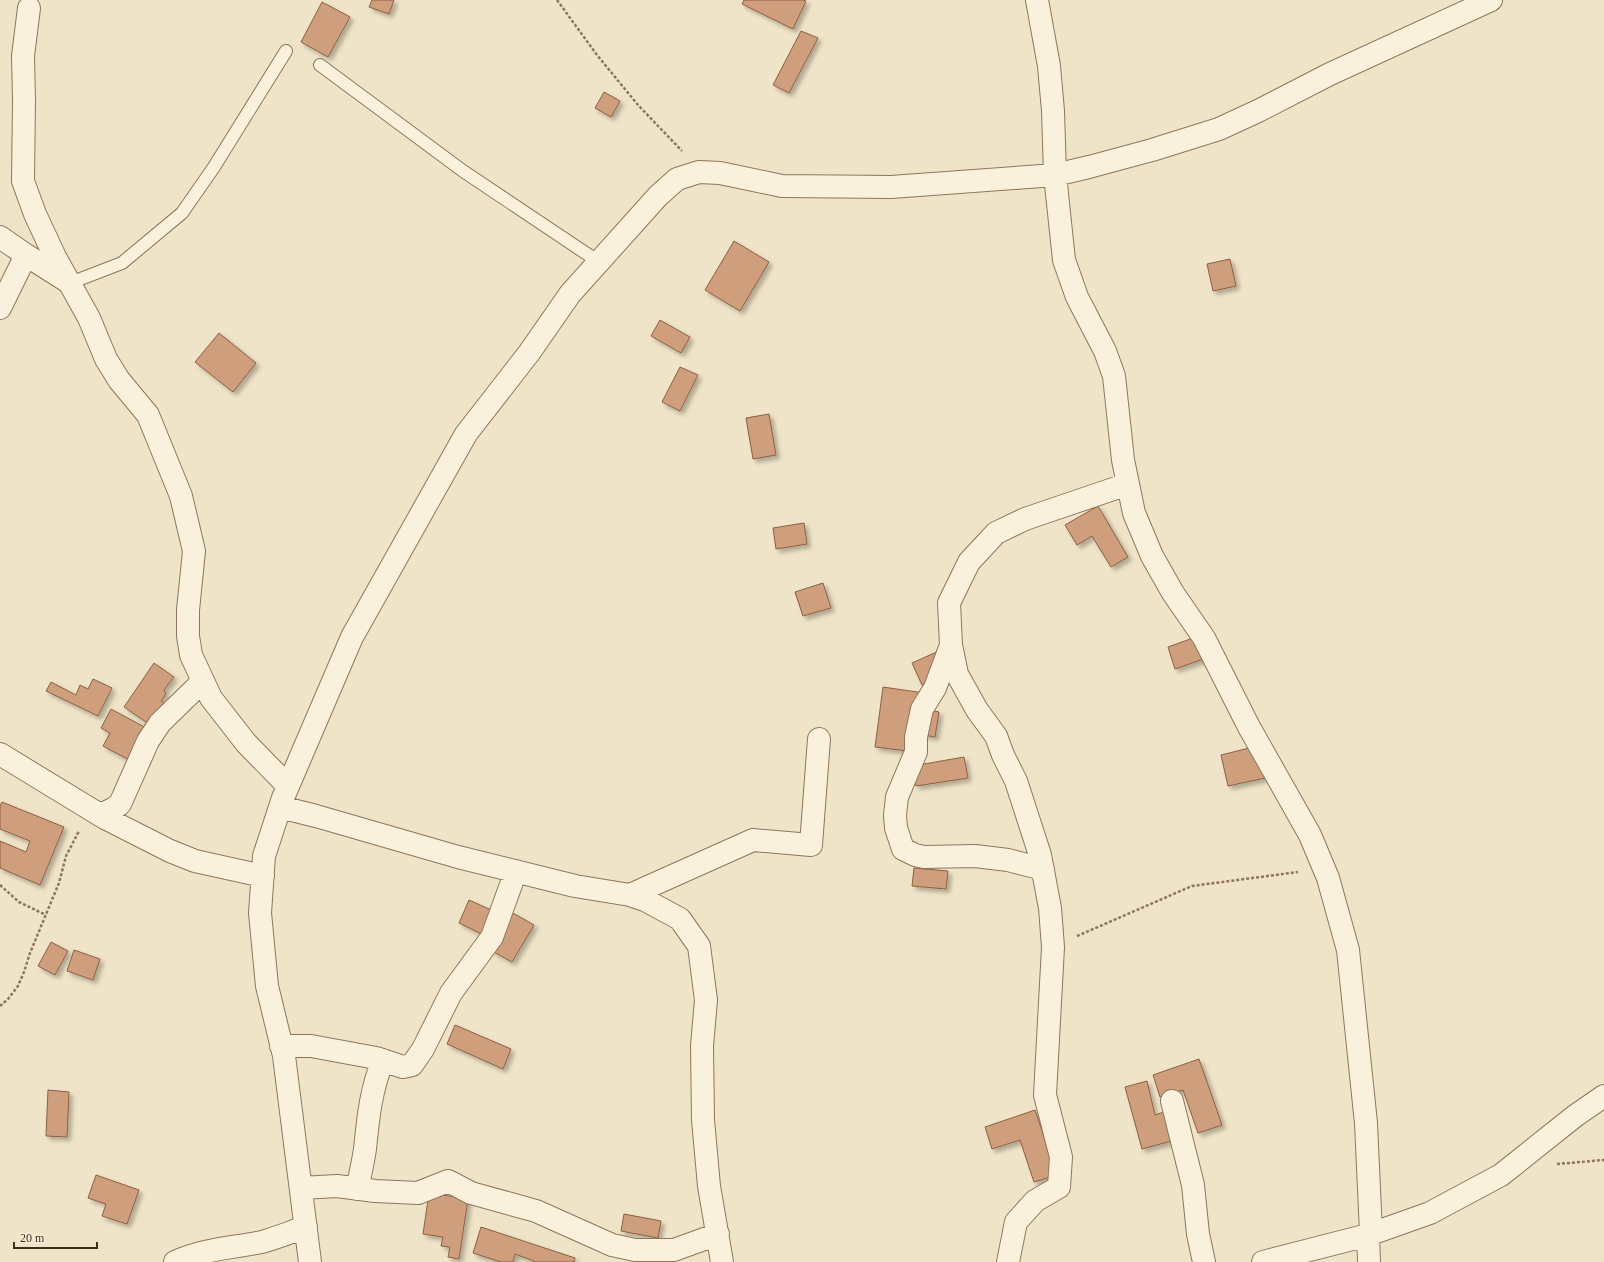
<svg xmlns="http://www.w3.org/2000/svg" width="1604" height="1262" viewBox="0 0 1604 1262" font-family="'Times New Roman',serif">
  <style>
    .building { fill: #cf9f7d; stroke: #8d5f41; filter: url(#shadow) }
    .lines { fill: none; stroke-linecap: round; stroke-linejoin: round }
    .service-casing { stroke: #8d765c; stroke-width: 14 }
    .minor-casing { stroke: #8d765c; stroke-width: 24 }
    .path { stroke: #8d765c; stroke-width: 2.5; stroke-dasharray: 3 2; stroke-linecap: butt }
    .service { stroke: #faf1dc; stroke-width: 12 }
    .minor { stroke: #faf1dc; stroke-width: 22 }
  </style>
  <defs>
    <filter id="shadow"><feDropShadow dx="3.5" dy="3.5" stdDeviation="2" flood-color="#0004"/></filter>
  </defs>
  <rect width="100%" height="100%" fill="#f0e4c8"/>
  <!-- building -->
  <path class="building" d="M372,0H394L389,14L369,7Z
    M744,0H803L806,1L793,29L742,4Z
    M322,2L350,17L328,57L301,42Z
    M801,31L818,38L789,93L773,85Z
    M604,92L620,101L611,117L595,108Z
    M734,241L769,262L740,311L705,290Z
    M1230,259L1236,286L1213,291L1207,264Z
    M660,320L690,337L681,353L651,336Z
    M219,333L256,363L233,392L195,362Z
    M680,367L698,375L680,411L662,402Z
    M769,414L776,455L753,459L746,418Z
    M1098,506L1128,557L1111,567L1092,536L1077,545L1065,525Z
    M804,523L807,544L776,549L773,528Z
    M823,583L831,608L803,616L795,592Z
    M1207,633L1215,655L1175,669L1168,647Z
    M941,650L934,679L922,685L912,663Z
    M154,663L174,677L164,690L166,694L161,701L170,708L155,728L124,707Z
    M93,679L112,688L98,716L46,691L51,682L76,695L80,685L88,689Z
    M883,687L924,693L922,709L939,712L935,737L918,734L916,752L875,747Z
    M111,709L150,730L133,762L103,746L110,733L101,728Z
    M1257,746L1265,778L1228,786L1221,755Z
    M964,757L968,778L916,786L913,766Z
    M2,802L64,827L40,885L0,868V841L26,852L30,841L0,829V806Z
    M914,868L948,871L946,889L912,886Z
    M469,900L498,913L488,937L459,923Z
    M513,913L534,925L512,962L492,951Z
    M51,942L68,951L55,975L38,966Z
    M74,950L100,959L93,980L67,971Z
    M455,1025L511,1049L503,1069L447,1044Z
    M1199,1059L1222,1125L1198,1133L1183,1090L1160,1097L1153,1075Z
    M1147,1081L1155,1115L1167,1111L1175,1140L1142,1149L1125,1087Z
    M48,1090L69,1092L67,1137L46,1136Z
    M1035,1110L1057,1175L1034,1182L1020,1140L992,1149L985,1127Z
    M96,1175L139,1190L127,1224L102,1216L106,1204L88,1198Z
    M429,1193L468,1199L459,1259L448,1257L450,1247L441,1246L443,1237L423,1234Z
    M624,1214L661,1221L658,1238L621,1231Z
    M481,1227L575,1258L574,1262H534V1261L515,1254L513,1262H501L473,1253Z"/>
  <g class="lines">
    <!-- service casing -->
    <g class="service-casing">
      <path id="service" d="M320,65L463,171L599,262
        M70,283L122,263L182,213L214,167L286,51"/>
    </g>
    <!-- minor casing -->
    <g class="minor-casing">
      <path id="minor" d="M1037,0L1049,66L1053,111L1055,175L1064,260L1077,297L1105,351L1114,376L1123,460L1134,513L1152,556L1173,593L1204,638L1249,727L1310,835L1328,878L1348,950L1366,1123L1371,1233
        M29,8L23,56L24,101L23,181L35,214L55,257L89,318L106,359L119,380L148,415L181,496L194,551L188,610V636L191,655L211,698L246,743L288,786
        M0,237L26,255L67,281
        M0,308L26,255
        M951,645L935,688L922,709L916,737V752L897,797L895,815L896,828L903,849L915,855L924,857L975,856L1008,860L1043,869
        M0,754L105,818L170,851L195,861L263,876
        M280,807L316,816L458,857L575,886L630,895L645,900L680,919L699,946L706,1000L702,1046L703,1120L709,1186L722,1262
        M100,815L113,809L120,804L148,741L160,723L203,681
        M630,895L753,840L811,845L819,739
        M281,1046H311L376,1058L403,1067L412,1065L423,1049L451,993L492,937L516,871
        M1172,1101L1193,1185L1198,1234L1204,1262
        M301,1188L337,1186L375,1191L418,1193L448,1181L471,1193L536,1211L612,1245L635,1250H674L718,1234
        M357,1189C360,1176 363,1162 365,1149C368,1118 371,1089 383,1060
        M1368,1235L1369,1262
        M175,1262C204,1249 231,1248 262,1242C276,1238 291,1232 306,1227
        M310,1262L284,1056L267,986L260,913L264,856L283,798L352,637L466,434L529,353L570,294L658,196L677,179L699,172L720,173L782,186L891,187L1055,175L1089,167L1152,150L1219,129L1258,111L1330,74L1491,0
        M1008,1262L1016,1222L1035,1201L1059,1187L1061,1157L1045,1095L1053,947L1050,908L1040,855L1016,781L1003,755L996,736L977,710L957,674L951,645L949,603L969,562L996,533L1025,519L1128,484
        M1263,1262L1368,1235L1430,1213L1501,1175L1575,1116L1604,1096"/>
    </g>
    <!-- path -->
    <path class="path" d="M557,0L597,55L638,105L682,151
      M0,885L19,902L46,915
      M1077,936L1192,886L1298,872
      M0,1006L8,999L18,986L24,972L30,953L59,883L66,856L79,831
      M1557,1164L1604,1160"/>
    <!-- service -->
    <use href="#service" class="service"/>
    <!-- minor -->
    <use href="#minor" class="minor"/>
  </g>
  <!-- scale -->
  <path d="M14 1242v6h83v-6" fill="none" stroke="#3d2e20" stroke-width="2"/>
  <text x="20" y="1242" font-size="12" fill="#3d2e20" stroke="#f7eed8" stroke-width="3" paint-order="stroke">20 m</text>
</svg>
